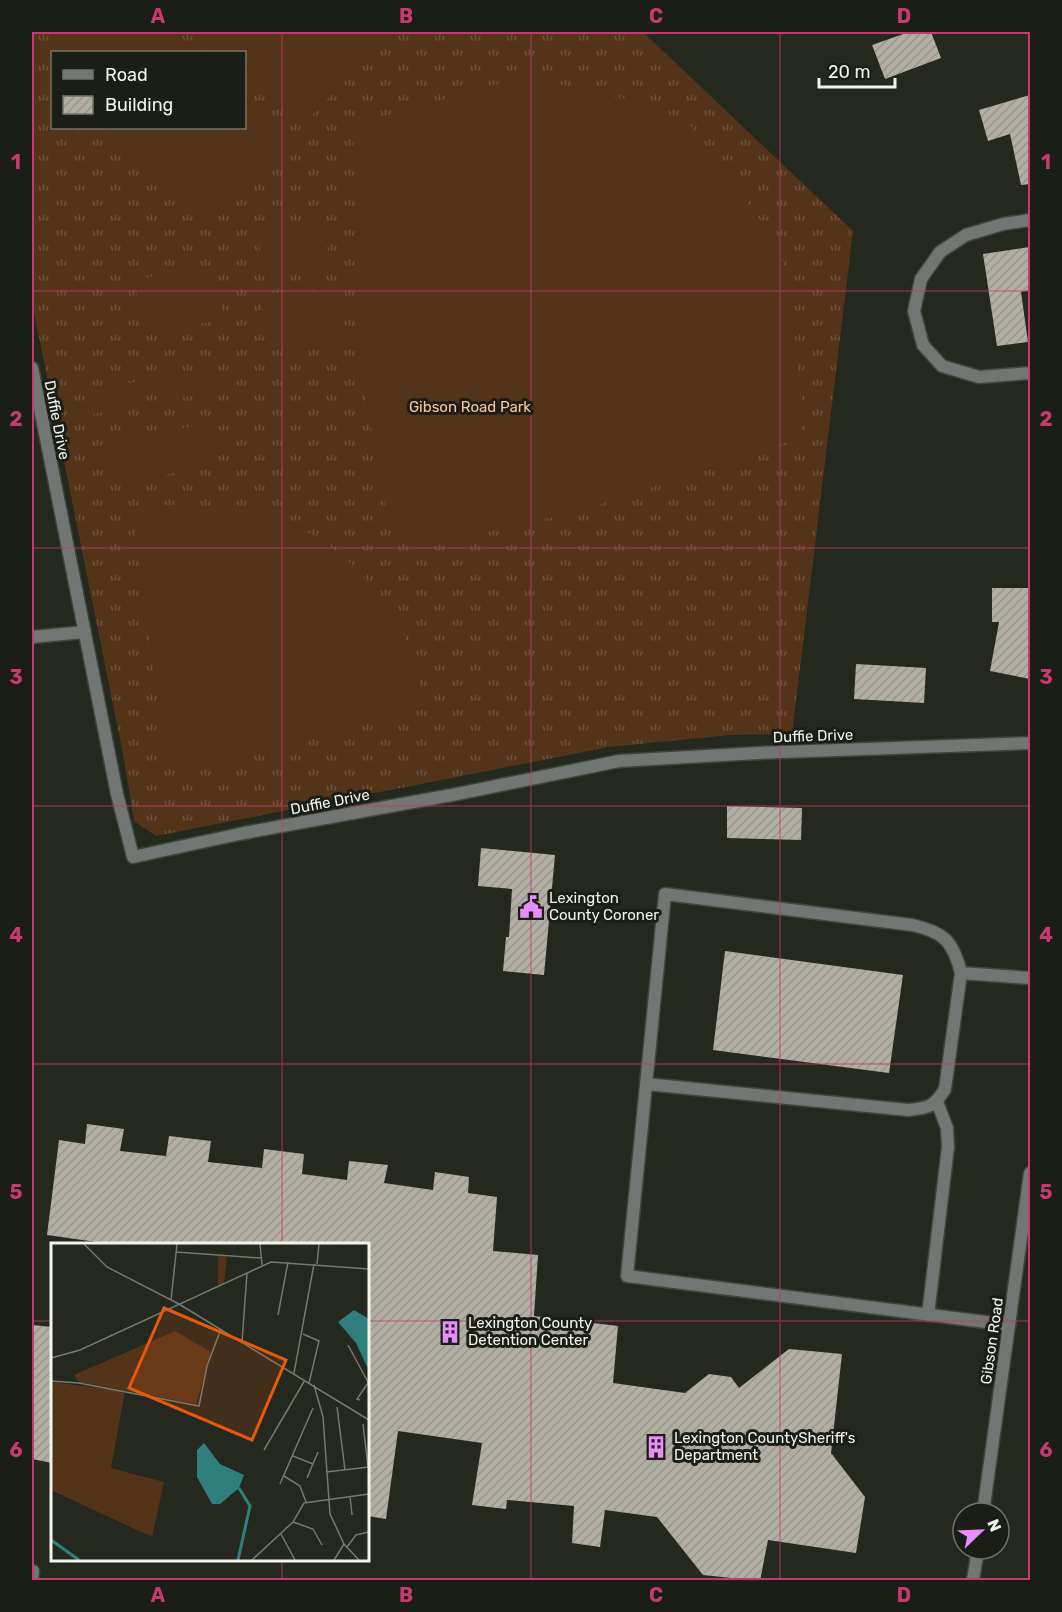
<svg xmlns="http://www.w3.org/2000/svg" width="1062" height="1612" viewBox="0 0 1062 1612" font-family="Rubik,sans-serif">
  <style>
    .grass { fill: url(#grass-tufts); fill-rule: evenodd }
    .garden { fill: #543419 }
    .building { fill: url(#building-hatch) }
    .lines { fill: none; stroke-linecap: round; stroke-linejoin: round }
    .service-casing { stroke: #41443c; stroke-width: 15 }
    .minor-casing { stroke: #41443c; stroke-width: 15 }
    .tertiary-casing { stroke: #41443c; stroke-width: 15 }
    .service { stroke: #717673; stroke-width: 12 }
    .minor { stroke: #717673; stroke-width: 12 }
    .tertiary { stroke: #717673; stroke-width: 12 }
    .grid { fill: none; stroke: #c93971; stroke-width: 1.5; stroke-opacity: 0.55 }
    .labels { text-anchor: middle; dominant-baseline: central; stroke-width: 6; stroke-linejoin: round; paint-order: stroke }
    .park-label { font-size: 15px; fill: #fec69a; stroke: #1b1e16 }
    .street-label { font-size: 15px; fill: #f1f3ed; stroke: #1b1e16 }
    .poi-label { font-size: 15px; fill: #f1f3ed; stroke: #1b1e16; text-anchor: start }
    .inset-river { fill: none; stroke: #2f807c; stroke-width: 3 }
    .inset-road { fill: none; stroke: #767971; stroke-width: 1.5 }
    .view { fill: #e8590c; fill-opacity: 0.15; stroke: #e8590c; stroke-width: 3 }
    .inset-edge { fill: none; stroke: #f1f3ed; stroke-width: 3 }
    .neatline { fill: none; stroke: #c93971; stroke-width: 2 }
    .grid-label { font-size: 20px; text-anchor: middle; font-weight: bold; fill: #c93971 }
  </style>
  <defs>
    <pattern id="grass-tufts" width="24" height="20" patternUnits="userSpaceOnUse" patternTransform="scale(1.5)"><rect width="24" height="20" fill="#543419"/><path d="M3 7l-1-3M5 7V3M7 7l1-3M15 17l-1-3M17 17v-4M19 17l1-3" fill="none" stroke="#6d523b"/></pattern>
    <pattern id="building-hatch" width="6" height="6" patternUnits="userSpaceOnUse" patternTransform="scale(1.5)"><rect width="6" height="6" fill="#b2aea3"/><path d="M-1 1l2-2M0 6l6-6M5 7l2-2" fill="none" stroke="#98958c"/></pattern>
  </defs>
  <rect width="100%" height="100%" fill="#24281f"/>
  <!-- grass -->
  <path class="grass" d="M32,32H643L853,231L792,734L730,735L609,747L156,836L134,821L123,754L32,302ZM52,52H244V128H52Z"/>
  <!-- garden -->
  <path class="garden" d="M79,32H175L198,52H59Z
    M205,32H390L303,125L245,69L244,52H227Z
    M519,78L585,89L629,100L668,114L693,128L766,228L788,274L796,348L803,437L574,513L429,544C410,539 400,531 388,516L359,366L353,125Z
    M245,96L290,139L211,224L108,128H244Z
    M326,222L329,270L261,274L258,225Z
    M213,266L223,320L144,334L134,280Z
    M335,289L340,344L266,350L261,294Z
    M209,368L213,392L162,401L158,378Z
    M140,381L144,404L93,414L89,390Z
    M204,424L205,433L220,430L225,454L210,457L212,466L122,483L120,473L104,476L100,452L115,449L114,441Z
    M162,505C201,505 238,506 275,518C352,543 421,627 422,709L188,773L173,767L165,757L133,513Z"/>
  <!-- building -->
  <path class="building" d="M909,32H931L941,58L885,79L872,45Z
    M1030,95V184L1021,185L1010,134L988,141L979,110Z
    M1030,247V290L1021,292L1028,342L997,346L983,254Z
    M992,588H1030V679L990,671L999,622H992Z
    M856,664L926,668L924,703L854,699Z
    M727,806L802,808L801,840L727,838Z
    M481,848L555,855L544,975L503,971L506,937H509L512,889L478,886Z
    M725,951L903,975L889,1073L713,1050Z
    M87,1124L124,1129L120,1151L166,1156L169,1136L211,1141L208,1162L262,1168L264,1149L304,1154L302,1174L347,1180L349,1161L388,1165L384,1183L433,1190L435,1172L469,1177L468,1193L497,1197L493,1251L538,1255L534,1316L618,1326L613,1383L685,1393L709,1374L731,1377L739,1388L789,1349L842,1354L831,1453L865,1497L856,1553L768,1540L760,1581L703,1575L657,1517L605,1510L600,1547L572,1543L574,1506L507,1500L506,1509L472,1505L482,1443L398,1431L386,1519L368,1516V1245H118L47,1235L59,1140L85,1144Z
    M32,1325L52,1327V1463L32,1459Z"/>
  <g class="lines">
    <!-- service casing -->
    <g class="service-casing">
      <path id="service" d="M1030,220L1003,224L966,235L940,252L921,279L914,311L923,345L942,366L979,377L1030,373
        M32,637L84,632
        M646,1084L908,1110C929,1108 934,1107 945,1089L961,973
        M928,1315L948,1147L947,1128L937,1102
        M1009,1325L627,1276L665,894L912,925C944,932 953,941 961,973L1030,978
        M32,1580L33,1571"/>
    </g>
    <!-- minor casing -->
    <g class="minor-casing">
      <path id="minor" d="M32,368L117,794L133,857L244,833L457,794L619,761L758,753L1030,743"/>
    </g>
    <!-- tertiary casing -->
    <g class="tertiary-casing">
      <path id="tertiary" d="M983,1513L1030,1173
        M973,1580L978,1549"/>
    </g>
    <!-- service -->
    <use href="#service" class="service"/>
    <!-- minor -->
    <use href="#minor" class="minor"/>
    <!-- tertiary -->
    <use href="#tertiary" class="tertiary"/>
  </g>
  <!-- grid -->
  <path class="grid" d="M282,32V1244M531,32V1580M780,32V1580M32,291H1030M32,548H1030M32,806H1030M32,1064H1030M32,1321H52M368,1321H1030M282,1560V1580"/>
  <!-- icons -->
  <defs>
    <g id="civic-bare" transform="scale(1.8)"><path d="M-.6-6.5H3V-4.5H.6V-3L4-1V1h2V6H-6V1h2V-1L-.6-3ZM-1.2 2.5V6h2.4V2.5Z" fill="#e98dfd" stroke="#1b1e16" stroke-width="2.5" paint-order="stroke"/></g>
    <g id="building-bare" transform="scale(1.8)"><path d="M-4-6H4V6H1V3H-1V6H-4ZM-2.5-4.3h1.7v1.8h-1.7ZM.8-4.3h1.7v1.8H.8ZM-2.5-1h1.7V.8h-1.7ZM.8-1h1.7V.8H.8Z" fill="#e98dfd" stroke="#1b1e16" stroke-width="2.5" paint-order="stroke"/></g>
  </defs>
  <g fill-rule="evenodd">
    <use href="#civic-bare" x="531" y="907"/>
    <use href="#building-bare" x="450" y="1332"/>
    <use href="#building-bare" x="656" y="1447"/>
  </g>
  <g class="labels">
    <!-- park labels -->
    <g class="park-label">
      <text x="470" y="407">Gibson Road Park</text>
    </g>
    <!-- street labels -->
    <g class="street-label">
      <text transform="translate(57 420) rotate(79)">Duffie Drive</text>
      <text transform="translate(813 736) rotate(-2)">Duffie Drive</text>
      <text transform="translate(330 802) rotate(-11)">Duffie Drive</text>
      <text transform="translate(992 1341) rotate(-82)">Gibson Road</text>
    </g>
    <!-- poi labels -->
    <g class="poi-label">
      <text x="549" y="898">Lexington<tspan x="549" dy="17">County Coroner</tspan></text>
      <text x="468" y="1323">Lexington County<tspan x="468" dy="17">Detention Center</tspan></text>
      <text x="674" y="1438">Lexington CountySheriff's<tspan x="674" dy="17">Department</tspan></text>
    </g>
  </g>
  <!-- overview -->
  <g transform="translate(51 1243)">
    <rect width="318" height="318" fill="#24281f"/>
    <path d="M167,12L176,13L173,40L167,43ZM124,88L160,109L145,161L28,139L23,132ZM0,139L74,148L60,225L113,239L101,294L0,247Z" fill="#543419"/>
    <path d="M125,94L138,98L130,132L99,122L106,101ZM79 125a8 8 0 1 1 16 0a8 8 0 1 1-16 0ZM84 136a8 8 0 1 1 16 0a8 8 0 1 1-16 0ZM138,135L146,136L143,156L122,152L127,141ZM30,173L60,178L57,197L27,192ZM36 208a10 10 0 1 1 20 0a10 10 0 1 1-20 0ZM16,224L30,227L25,248L12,245ZM31,227L44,230L39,251L27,248ZM40 242a9 9 0 1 1 18 0a9 9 0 1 1-18 0ZM73,235L102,241L98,260L69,253ZM72,261L100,268L96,284L69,277Z" fill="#543419"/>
    <path d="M303,67L318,76V128L305,100L287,79ZM153,200L169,221L193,232L188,245L169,261H161L146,234V207Z" fill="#2f807c"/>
    <path class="inset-river" d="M0,297L28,317M187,317L199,263L188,245"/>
    <path class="inset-road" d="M33,1L56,24L128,61L318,177M209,1L211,22M125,9L210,15M266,21L268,1M120,57L126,1M227,72L237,19M252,91L268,98L258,140M191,99L196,30M297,102L318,141M0,115L29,107L220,19L318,26M243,130L263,21M0,138L28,140L148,163L156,123L170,86M263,142L272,174L279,271L293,301L308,317M309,157L306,156L317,140M286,164L294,227M312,181L317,224M213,207L254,137M242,213L262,221M275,229L318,224M233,233L249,243L255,259M256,235L267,209M229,241L262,165M299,253L301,272M242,279L262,286L271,302M230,291L244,317M296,304L305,292L318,289M201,317L242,279L253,260L318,251M283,317L293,301"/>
    <path class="view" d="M113,65L235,117L201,197L78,145Z"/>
    <rect width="318" height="318" class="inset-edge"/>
  </g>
  <!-- border -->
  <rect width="1062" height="1612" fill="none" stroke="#1b1e16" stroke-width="66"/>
  <!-- legend -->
  <rect x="51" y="51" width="195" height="78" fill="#1b1e16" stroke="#71736c" stroke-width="1.5"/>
  <rect x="63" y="70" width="30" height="9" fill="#717673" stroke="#71736c" stroke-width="1.5"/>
  <text x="105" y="81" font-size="18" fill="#f1f3ed">Road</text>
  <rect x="63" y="96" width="30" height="18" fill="url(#building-hatch)" stroke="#71736c" stroke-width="1.5"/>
  <text x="105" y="111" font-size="18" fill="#f1f3ed">Building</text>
  <!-- north arrow -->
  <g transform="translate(981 1531) rotate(67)"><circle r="28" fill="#1b1e16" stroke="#71736c" stroke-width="1.5"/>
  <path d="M0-4.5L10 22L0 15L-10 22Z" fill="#e98dfd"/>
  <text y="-9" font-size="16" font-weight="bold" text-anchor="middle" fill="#f1f3ed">N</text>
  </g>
  <!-- scale -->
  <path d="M819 78v9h76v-9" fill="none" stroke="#f1f3ed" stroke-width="3"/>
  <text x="828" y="78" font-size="18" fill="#f1f3ed" stroke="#1b1e16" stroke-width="4.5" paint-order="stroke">20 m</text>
  <rect x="33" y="33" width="996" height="1546" class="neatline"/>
  <g class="grid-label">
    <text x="158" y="23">A</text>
    <text x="406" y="23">B</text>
    <text x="656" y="23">C</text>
    <text x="904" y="23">D</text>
    <text x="16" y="169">1</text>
    <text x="1046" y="169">1</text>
    <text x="16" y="426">2</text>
    <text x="1046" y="426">2</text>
    <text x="16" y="684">3</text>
    <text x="1046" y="684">3</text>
    <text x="16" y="942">4</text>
    <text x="1046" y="942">4</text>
    <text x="16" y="1199">5</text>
    <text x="1046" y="1199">5</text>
    <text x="16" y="1457">6</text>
    <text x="1046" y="1457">6</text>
    <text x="158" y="1602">A</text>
    <text x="406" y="1602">B</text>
    <text x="656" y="1602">C</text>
    <text x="904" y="1602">D</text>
  </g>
</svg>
